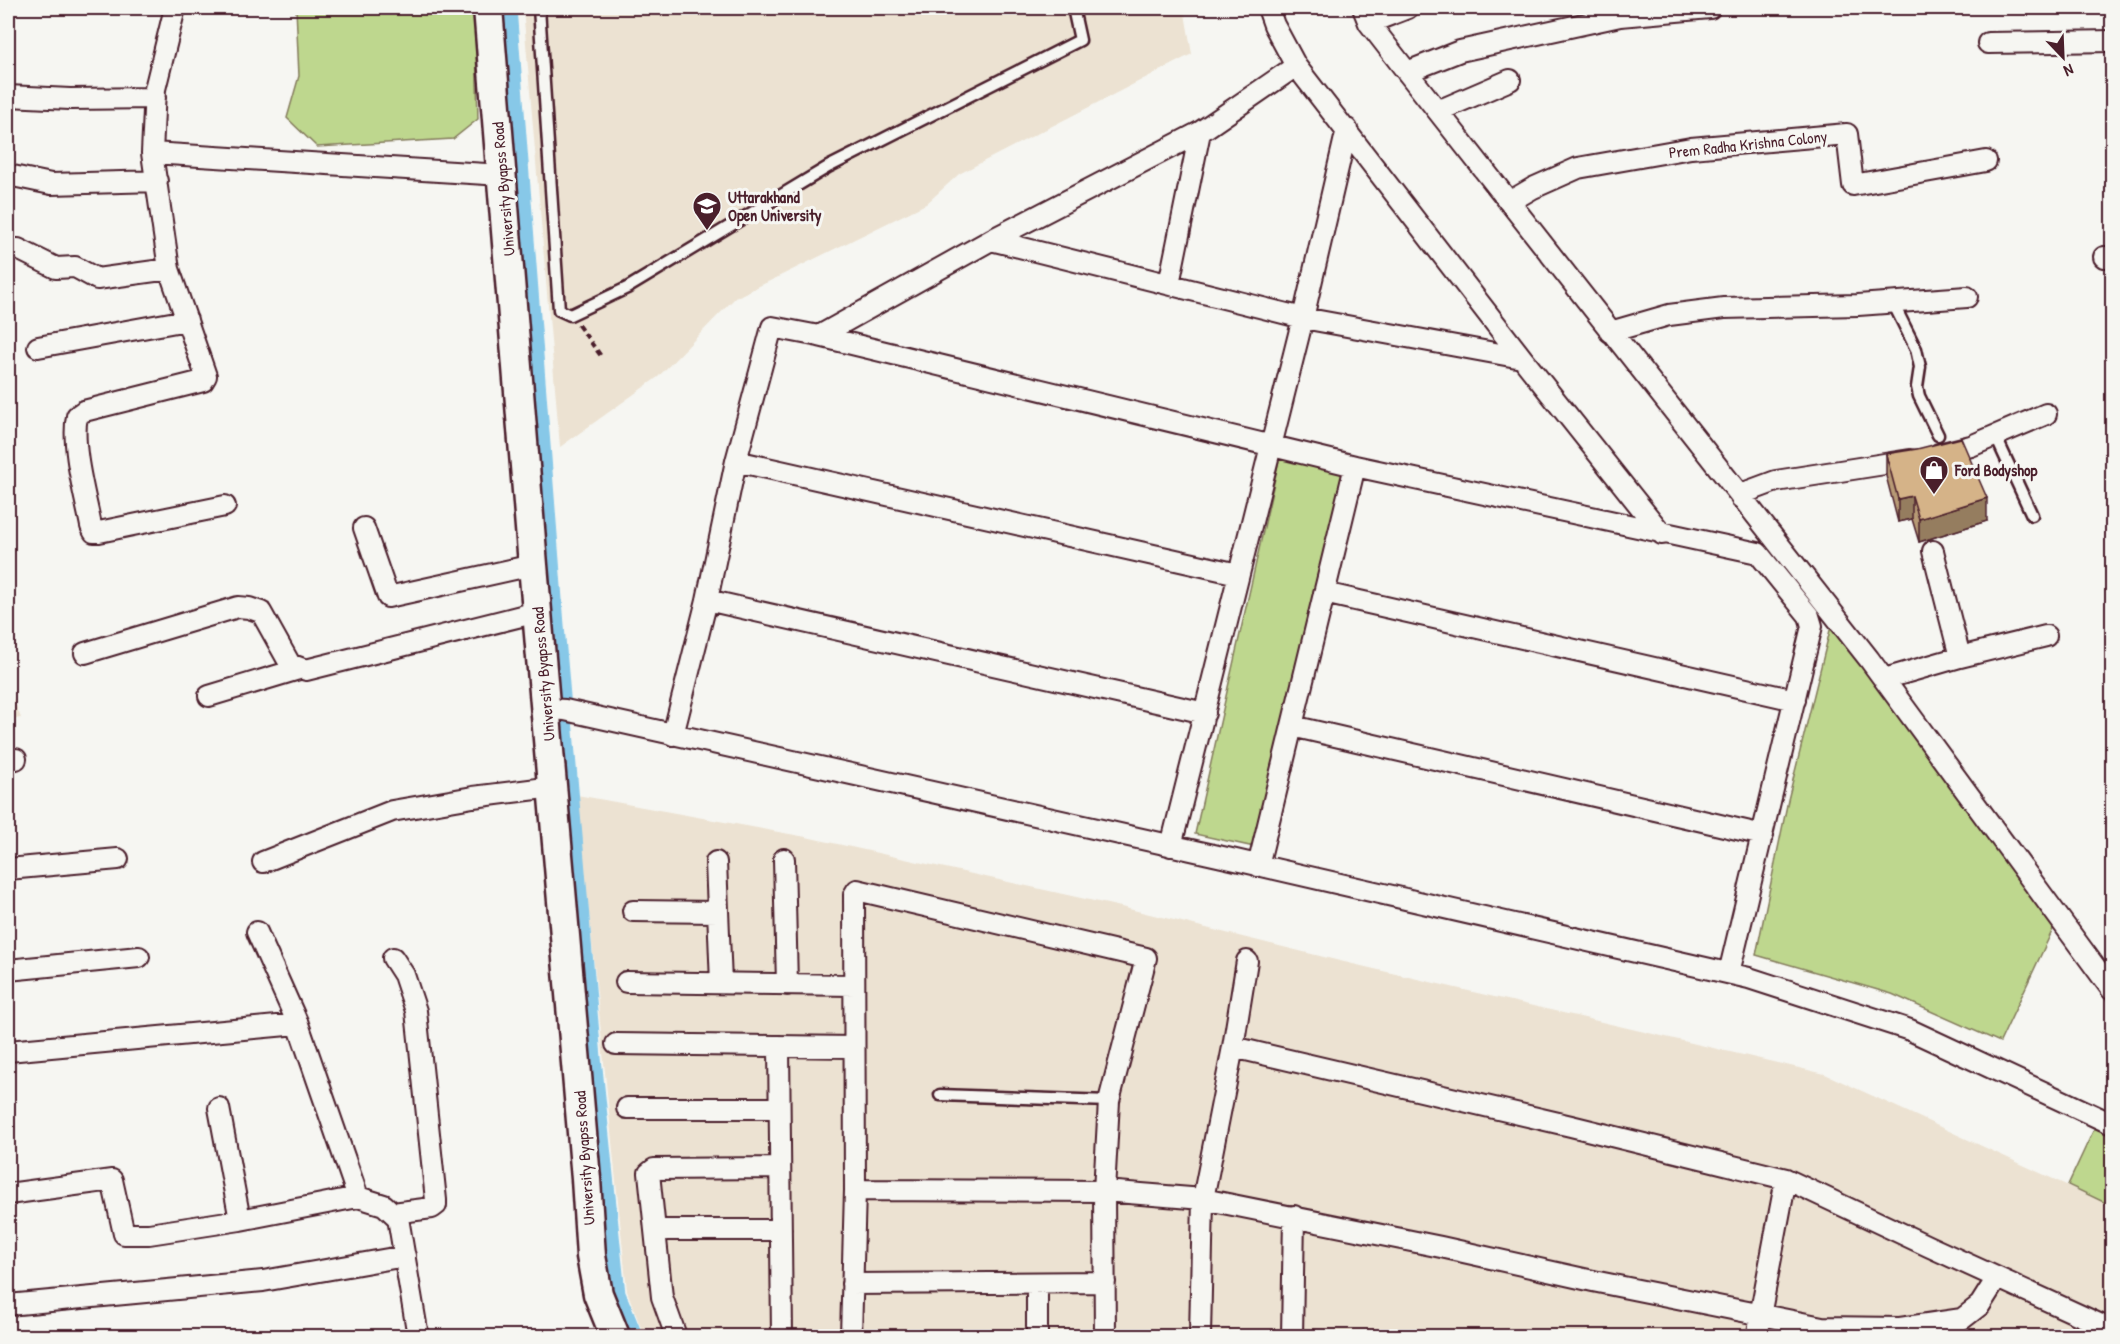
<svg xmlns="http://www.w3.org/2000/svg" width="2120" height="1344" viewBox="0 0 2120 1344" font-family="'Patrick Hand',sans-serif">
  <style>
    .built { fill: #ece2d2 }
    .green { fill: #bed78e; stroke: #847b5c; stroke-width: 1.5 }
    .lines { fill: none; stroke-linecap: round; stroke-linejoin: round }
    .canal { stroke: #87c8e8; stroke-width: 21 }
    .service-casing { stroke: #4a1f2b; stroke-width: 15 }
    .minor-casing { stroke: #4a1f2b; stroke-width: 24 }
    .secondary-casing { stroke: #4a1f2b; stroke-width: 33 }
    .path { stroke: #4a1f2b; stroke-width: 4; stroke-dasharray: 6 4.5; stroke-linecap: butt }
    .service { stroke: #f6f6f2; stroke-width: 10 }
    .minor { stroke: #f6f6f2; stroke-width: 20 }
    .secondary { stroke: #f6f6f2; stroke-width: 28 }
    .wall { fill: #b79a75; stroke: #4a1f2b; stroke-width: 1.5 }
    .shaded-wall { fill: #957d5f; stroke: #4a1f2b; stroke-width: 1.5 }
    .building { fill: #d5b388; stroke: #4a1f2b; stroke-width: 1.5 }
    .labels { text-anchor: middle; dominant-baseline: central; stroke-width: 6; stroke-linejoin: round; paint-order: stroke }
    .street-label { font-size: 16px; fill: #4a1f2b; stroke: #f6f6f2 }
    .poi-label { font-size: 16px; font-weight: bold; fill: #4a1f2b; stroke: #f6f6f2; text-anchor: start }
  </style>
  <rect width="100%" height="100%" fill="#f6f6f2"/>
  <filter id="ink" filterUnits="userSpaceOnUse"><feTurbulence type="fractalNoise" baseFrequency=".0167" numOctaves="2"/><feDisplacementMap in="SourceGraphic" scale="12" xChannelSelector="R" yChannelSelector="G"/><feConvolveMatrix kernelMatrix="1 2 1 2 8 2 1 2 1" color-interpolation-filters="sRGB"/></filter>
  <g filter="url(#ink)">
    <!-- built -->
    <path class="built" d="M523,8H1184L1192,54L959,174L926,204L735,298L658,377L560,447Z
      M8,686L21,718L8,720Z
      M577,795L806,837L1121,907L1340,961L1825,1074L2112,1206V1336H644L627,1291Z"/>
    <!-- green -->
    <path class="green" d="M296,8H475L478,119L453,139L317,147L287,118L299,76Z
      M1280,456L1344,471L1259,848L1195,834Z
      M1831,626L1979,821L2054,927L2000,1042L1892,994L1756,955L1788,800Z
      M2095,1127L2112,1135V1206L2068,1185Z"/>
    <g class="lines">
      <!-- canal -->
      <path class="canal" d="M506,8L555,638L591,1058L615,1294L632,1336"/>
      <!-- service casing -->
      <g class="service-casing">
        <path id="service" d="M539,8L559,310L570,315L627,288L828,167L1080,40L1073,8
          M1893,303L1916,349L1920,367L1917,387L1919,396L1938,435
          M1995,435L2032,515
          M940,1095L1109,1101"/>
      </g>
      <!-- minor casing -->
      <g class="minor-casing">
        <path id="minor" d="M175,8L155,89L152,153L169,269L206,376L203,381L84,411L77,416C71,446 85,495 91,526L94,532H99L225,506
          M1268,8L1274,25L1296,66L1522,358L1662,534
          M1363,8L1369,23L1407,72L1869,659L2112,990
          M1369,23L1408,8
          M1988,43L2112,41
          M1407,72L1460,51L1620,16L1710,8
          M8,96L70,99L155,98
          M1438,111L1510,80
          M152,153L502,175
          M8,175L51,184L157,181
          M1509,202L1533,188L1578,168L1691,148L1847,134L1853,185L1986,161
          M991,240L1303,318L1522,358
          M8,249H18L56,268L75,267L97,279L169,269
          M2104,257H2112
          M1169,284L1200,132
          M1610,332L1669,315L1724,308L1858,305L1967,297
          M819,336L991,240L1200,132L1296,66
          M38,347L187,320
          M1939,454L1971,446L2046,414
          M736,461L1238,574
          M1741,498L1749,491L1776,481L1910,460
          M364,528L388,597L533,565
          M1933,551L1960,657
          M1324,593L1795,700
          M707,600L1205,713
          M85,653L238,607L249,608L261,612L290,664L306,670L537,612
          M1884,679L1960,657L2046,636
          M209,696L299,669
          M547,709L565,710L1227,858L1749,978L1910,1030L2112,1124
          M1292,726L1763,835
          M673,735L707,600L736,461L772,327L819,336L1355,466L1758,553L1809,616L1812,626L1729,973
          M8,760L16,759
          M1171,846L1303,318L1347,129
          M784,859L787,985
          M263,862L392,811L473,797L553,787
          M716,862L721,983
          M1258,866L1355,466
          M8,869L118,859
          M633,911L718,912
          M257,932L298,1024L358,1197L384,1205L398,1218L418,1336
          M393,958L404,975L416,1011L436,1200V1205L432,1208L393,1213
          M8,970L139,957
          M626,982L854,985
          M616,1044L854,1047
          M779,1046L782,1336
          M1233,1047L1247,961
          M8,1051L298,1024
          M219,1108L240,1220
          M627,1108H779
          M855,1190L854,895L857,890L1146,958L1109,1101L1104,1191L1105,1336
          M8,1194L112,1180L124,1234H149L240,1220L358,1197
          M655,1230H781
          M1037,1283V1336
          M852,1284L1105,1282
          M8,1305L263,1281L405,1256
          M676,1336L662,1297L649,1173L654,1169L780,1168
          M851,1336L855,1190L1104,1191L1203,1199L1441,1247L1593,1281L1822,1327L1900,1328L1962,1319L1980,1305L1997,1278
          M1200,1336L1203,1199L1233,1047L1571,1126L1786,1179L1928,1246L2112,1330
          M1292,1336L1294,1216
          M1758,1336L1760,1316L1786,1179"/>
      </g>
      <!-- secondary casing -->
      <g class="secondary-casing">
        <path id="secondary" d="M488,8L533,565L586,1179L591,1256L598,1294L615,1336"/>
      </g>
      <!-- path -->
      <path class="path" d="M578,325L601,356"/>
      <!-- service -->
      <use href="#service" class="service"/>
      <!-- minor -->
      <use href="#minor" class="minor"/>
      <!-- secondary -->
      <use href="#secondary" class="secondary"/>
    </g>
    <!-- wall -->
    <path class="wall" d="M1917,449L1987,521L1919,542L1912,519L1898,522L1886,476V454Z"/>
    <!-- shaded-wall -->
    <path class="shaded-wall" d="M1912,496V519L1898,522V499Z
      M1987,498V521L1919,542V519Z"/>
    <!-- building -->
    <path class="building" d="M1961,438L1987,498L1919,519L1912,496L1898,499L1886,454L1917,449Z"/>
  </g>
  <!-- icons -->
  <defs>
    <g id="university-pin" transform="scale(1.5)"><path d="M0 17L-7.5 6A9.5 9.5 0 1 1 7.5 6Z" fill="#4a1f2b" stroke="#f6f6f2"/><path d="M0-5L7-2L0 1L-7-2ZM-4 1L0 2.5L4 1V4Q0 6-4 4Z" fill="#fff"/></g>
    <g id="shop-pin" transform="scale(1.5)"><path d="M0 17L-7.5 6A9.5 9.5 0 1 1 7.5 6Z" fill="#4a1f2b" stroke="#f6f6f2"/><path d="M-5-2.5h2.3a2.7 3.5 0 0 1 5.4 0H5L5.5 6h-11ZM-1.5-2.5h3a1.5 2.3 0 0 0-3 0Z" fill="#fff"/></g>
  </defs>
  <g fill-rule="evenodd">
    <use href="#university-pin" x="707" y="206"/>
    <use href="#shop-pin" x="1934" y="470"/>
  </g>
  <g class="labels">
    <!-- street labels -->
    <g class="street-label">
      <text transform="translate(1748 144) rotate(-6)">Prem Radha Krishna Colony</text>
      <text transform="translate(503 189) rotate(-95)">University Byapss Road</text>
      <text transform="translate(543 674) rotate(-95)">University Byapss Road</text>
      <text transform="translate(584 1158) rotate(-94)">University Byapss Road</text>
    </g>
    <!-- poi labels -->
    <g class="poi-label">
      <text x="728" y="197">Uttarakhand<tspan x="728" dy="18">Open University</tspan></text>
      <text x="1955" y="470">Ford Bodyshop</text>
    </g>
  </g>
  <!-- margin -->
  <rect width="2120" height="1344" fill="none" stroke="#f6f6f2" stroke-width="30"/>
  <rect x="15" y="15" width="2090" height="1314" fill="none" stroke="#4a1f2b" stroke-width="2" filter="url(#ink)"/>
  <!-- north arrow -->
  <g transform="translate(2063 57) rotate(157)" stroke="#f6f6f2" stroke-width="4.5" paint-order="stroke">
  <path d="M0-4.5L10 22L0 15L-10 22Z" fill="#4a1f2b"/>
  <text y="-9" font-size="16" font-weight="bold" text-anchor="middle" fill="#4a1f2b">N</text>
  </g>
</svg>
